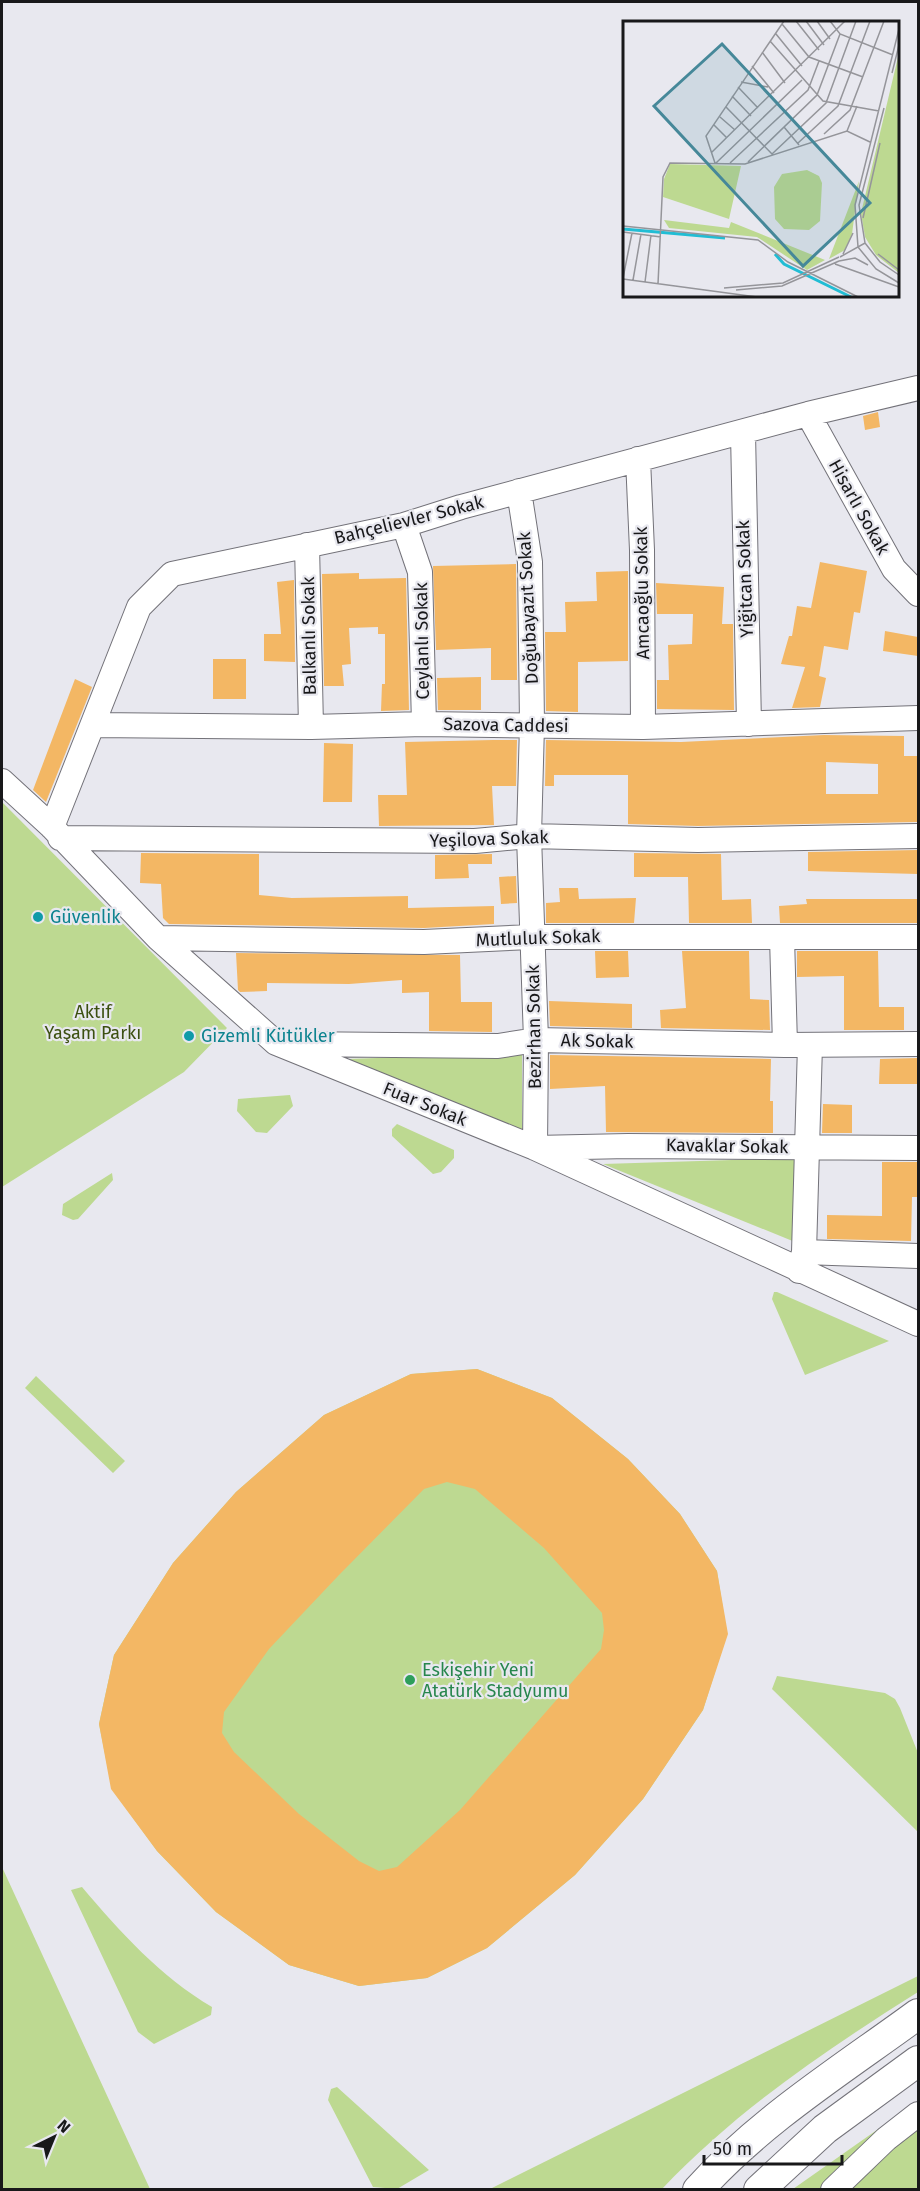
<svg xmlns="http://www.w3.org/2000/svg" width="920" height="2191" viewBox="0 0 920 2191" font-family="'Fira Sans',sans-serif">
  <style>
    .green { fill: #bdd991 }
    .building { fill: #f3b764; fill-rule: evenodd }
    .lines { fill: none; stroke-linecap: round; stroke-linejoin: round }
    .minor-casing { stroke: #737279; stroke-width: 26 }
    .major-casing { stroke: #737279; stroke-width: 32 }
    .minor { stroke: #fff; stroke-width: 24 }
    .major { stroke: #fff; stroke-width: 30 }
    .culture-dot { fill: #0f9aa8; stroke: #e8e8ef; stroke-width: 2 }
    .leisure-dot { fill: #2e9e5b; stroke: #e8e8ef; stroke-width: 2 }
    .labels { text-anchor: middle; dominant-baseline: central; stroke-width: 4.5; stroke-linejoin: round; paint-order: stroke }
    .street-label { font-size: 18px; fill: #18181a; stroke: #e8e8ef }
    .culture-label { font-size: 18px; fill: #0d838f; stroke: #e8e8ef; text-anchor: start }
    .park-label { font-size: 18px; fill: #3c5010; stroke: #e8e8ef }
    .leisure-label { font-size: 18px; fill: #27864d; stroke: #e8e8ef; text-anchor: start }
    .inset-river { fill: none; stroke: #21bdd4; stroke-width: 3 }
    .inset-road { fill: none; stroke: #95959a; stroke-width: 1.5 }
    .view { fill: #468899; fill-opacity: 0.15; stroke: #468899; stroke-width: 3 }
    .inset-edge { fill: none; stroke: #18181a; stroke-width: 3 }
  </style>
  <rect width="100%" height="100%" fill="#e8e8ef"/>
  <!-- green -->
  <path class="green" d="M2,802L227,1028L184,1072L2,1187Z
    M522,1053V1133L347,1059Z
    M290,1095L293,1106L267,1133L256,1132L237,1111L238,1099Z
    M397,1124L454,1150V1158L441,1172L433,1174L392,1136V1129Z
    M800,1158L795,1242L603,1164Z
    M112,1173L113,1180L78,1219L73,1220L62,1215L63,1204Z
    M774,1292H777L889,1341L805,1375L772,1299Z
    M477,1369L552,1398L628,1459L680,1514L717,1571L727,1634L703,1710L643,1799L575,1875L487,1948L427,1978L359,1986L289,1965L216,1912L157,1851L112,1789L99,1724L114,1655L173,1563L236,1492L324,1415L411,1374Z
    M36,1376L125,1461L113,1473L25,1388Z
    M777,1676L885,1693L895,1699L900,1708L918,1753V1832L772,1689Z
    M2,1867L150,2189H2Z
    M82,1887C120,1932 161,1977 212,2007L211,2015L154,2044L138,2032L71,1890Z
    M918,1976V1992C826,2050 737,2110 662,2189H490Z
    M337,2087L429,2170L397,2189L373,2187L328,2100L331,2089Z
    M918,2101V2189H793Z"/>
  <!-- building -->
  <path class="building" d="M878,412L880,427L865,430L863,416Z
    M820,562L867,571L860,613L854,612L848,650L824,646L819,676L826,678L820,707L792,708L805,667L781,664L789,636H792L797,606L811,608Z
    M516,564L517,680H491V648L436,650L433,566Z
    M628,571V661L578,662V712L546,711L545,632H566L565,602L597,601L596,572Z
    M359,573V579L406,578L409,710L381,711L382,684H385V634H378V627L349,628L351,664L342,665L344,686H324L322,574Z
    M294,580L295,662L264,661V634H281L277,582Z
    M656,583L724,587L722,624H733L734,710L657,709V680H669L668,645L692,644L693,614H657Z
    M885,631L918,637V656L883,651Z
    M213,659H246V699H213Z
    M481,677V710H438L437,678Z
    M75,679L92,687L46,802L33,790Z
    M824,735L904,736V756H918V822L698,826L628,824V775H554V786H545L546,740L681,742ZM826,762L878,764V794H826Z
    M493,740H517L516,786H492L494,825L379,826L378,795H407L405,742Z
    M324,743L353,744L352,802H323Z
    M918,850V874L808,871V852Z
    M141,853L259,854V895L292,898L408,896V908L494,906V924L424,928L169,924L163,918L161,884L140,883Z
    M634,853L721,854L722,900L751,899L752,923H689L688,877H634Z
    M492,854V864H468L469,878L435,879V855Z
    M516,876L517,903L501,904L499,877Z
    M559,888H578L579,899L636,898L634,923H546V903L560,902Z
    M806,899H918V923H780L779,906L807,904Z
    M595,951H628L629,977L596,978Z
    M682,951H749L750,999L769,1000L770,1030L661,1028L660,1010L686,1008Z
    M797,951H878L879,1007H904V1030H844V976L797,977Z
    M236,953L460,955L461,1002H492V1032L429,1031V992L402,993V980L349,984L267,983V991L240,992L238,990Z
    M549,1001L632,1004V1028L550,1026Z
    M550,1055L771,1059L770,1101H773V1133L606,1132L605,1086L550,1089Z
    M918,1058V1084H879L880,1059Z
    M823,1104L852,1105V1133H822Z
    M882,1162H918V1197H912L911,1241L827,1239V1215L882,1216Z
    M477,1369L552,1398L628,1459L680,1514L717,1571L728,1634L703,1710L643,1799L575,1875L487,1948L427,1978L359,1986L289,1965L216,1912L157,1851L111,1789L99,1724L114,1655L173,1563L236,1492L324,1415L411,1374ZM447,1482L475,1489L544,1548L602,1613L604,1630L601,1649L460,1810L397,1867L379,1871L359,1861L299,1814L234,1752L222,1733L224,1712L269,1649L339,1575L424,1489Z"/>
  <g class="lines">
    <!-- minor casing -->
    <g class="minor-casing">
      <path id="minor" d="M808,414L894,569L918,594
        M743,433L749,724
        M638,459L642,550L643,727
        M519,491L530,562L532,725L529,836L536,1040L535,1148L628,1146L918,1148
        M404,525L420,572L424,724
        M307,545L311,727
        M93,725L311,727L424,724L643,727L918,718
        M2,781L52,827L158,938L276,1043L535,1148L918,1324
        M52,827L139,607L172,574L404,525L461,507L808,414L918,388
        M60,838L475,841L529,836L698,840L918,836
        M782,937L785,1045
        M158,938L424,942L531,937H918
        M290,1044L498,1046L536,1040L785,1045L918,1044
        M804,1252L918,1256
        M799,1271L804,1252L810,1045
        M833,2190L886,2139L918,2114"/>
    </g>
    <!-- major casing -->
    <g class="major-casing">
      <path id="major" d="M698,2190C761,2120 843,2069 918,2014
        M759,2190L825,2129L918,2061"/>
    </g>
    <!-- minor -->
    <use href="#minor" class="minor"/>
    <!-- major -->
    <use href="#major" class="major"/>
  </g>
  <!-- markers -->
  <g class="culture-dot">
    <circle cx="38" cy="917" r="6"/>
    <circle cx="189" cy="1036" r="6"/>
  </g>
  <circle class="leisure-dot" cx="410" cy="1680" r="6"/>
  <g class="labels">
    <!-- street labels -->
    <g class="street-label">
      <text transform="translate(859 507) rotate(61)">Hisarlı Sokak</text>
      <text transform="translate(409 520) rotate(-14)">Bahçelievler Sokak</text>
      <text transform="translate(745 579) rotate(-92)">Yiğitcan Sokak</text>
      <text transform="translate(642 593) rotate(-91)">Amcaoğlu Sokak</text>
      <text transform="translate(528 608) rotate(-93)">Doğubayazıt Sokak</text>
      <text transform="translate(309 636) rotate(-91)">Balkanlı Sokak</text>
      <text transform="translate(422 641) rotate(-91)">Ceylanlı Sokak</text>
      <text transform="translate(506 725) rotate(1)">Sazova Caddesi</text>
      <text transform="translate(489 839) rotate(-2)">Yeşilova Sokak</text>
      <text transform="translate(538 938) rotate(-2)">Mutluluk Sokak</text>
      <text transform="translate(534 1027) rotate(-91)">Bezirhan Sokak</text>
      <text transform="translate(597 1041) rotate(1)">Ak Sokak</text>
      <text transform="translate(425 1104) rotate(22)">Fuar Sokak</text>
      <text transform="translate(727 1146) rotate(1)">Kavaklar Sokak</text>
    </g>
    <!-- culture labels -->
    <g class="culture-label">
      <text x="50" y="917">Güvenlik</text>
      <text x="201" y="1036">Gizemli Kütükler</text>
    </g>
    <!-- park labels -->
    <g class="park-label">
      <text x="93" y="1012">Aktif<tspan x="93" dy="21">Yaşam Parkı</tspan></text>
    </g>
    <!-- leisure labels -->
    <g class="leisure-label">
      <text x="422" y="1670">Eskişehir Yeni<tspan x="422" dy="21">Atatürk Stadyumu</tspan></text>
    </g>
  </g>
  <!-- overview -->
  <g transform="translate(623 21)">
    <rect width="276" height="276" fill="#e8e8ef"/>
    <path d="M276,32V252L253,234L242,216L238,192ZM47,143L118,145L106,198L40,176L41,158ZM184,149L196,155L199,162L197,200L186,209L161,208L152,198L151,166L159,153ZM236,160L229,213L222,229L206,238ZM41,199L106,207L108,201L202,239L184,249L134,216L46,207Z" fill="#bdd991"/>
    <path class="inset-river" d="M0,208L102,217M152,233L161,243L228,276"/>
    <path class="inset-road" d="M173,0L196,29M183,0L201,24M194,0L207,18M207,0L217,13L270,34M159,3L186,36L240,56M153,13L179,45M147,20L200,80L256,90M139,31L162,62M129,45L151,72M269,52L276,24M118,61L145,66M115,66L135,87M109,75L128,95M103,86L149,133L203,82L233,0M97,96L112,109M91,104L104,117M161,106L176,124M224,110L234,85M201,113L227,89L261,0M175,122L215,85L247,0M88,132L222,0M125,141L194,74L217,13M92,142L83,115L161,0M93,142L179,59M107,142L185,69L196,40M240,197L257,122M0,205L135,219L165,241L235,276M0,211L38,216M242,222L236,184L261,87M235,226L232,184L276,8M235,226L253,248L276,262M220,233L230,212M255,233L276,249M217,236L242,222L257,241L276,254M216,240L232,237L245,244M212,243L276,266M0,257L9,212M0,258L134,276M10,259L18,213M22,261L28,214M35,263L40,156L47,142L122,143L224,110L247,121M101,267L160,262L216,236M113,269L159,265L216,240"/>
    <path class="view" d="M99,23L247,182L180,245L31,85Z"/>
    <rect width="276" height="276" class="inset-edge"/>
  </g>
  <!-- border -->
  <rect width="920" height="2191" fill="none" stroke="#18181a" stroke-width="6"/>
  <!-- north arrow -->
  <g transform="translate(54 2137) rotate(43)" stroke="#e8e8ef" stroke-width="4.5" paint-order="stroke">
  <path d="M0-4.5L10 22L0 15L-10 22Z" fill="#18181a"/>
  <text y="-9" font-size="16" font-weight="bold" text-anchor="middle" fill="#18181a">N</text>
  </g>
  <!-- scale -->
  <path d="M704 2155v9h138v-9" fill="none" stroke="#18181a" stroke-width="3"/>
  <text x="713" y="2155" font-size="18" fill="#18181a" stroke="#e8e8ef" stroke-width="4.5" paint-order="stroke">50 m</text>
</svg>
